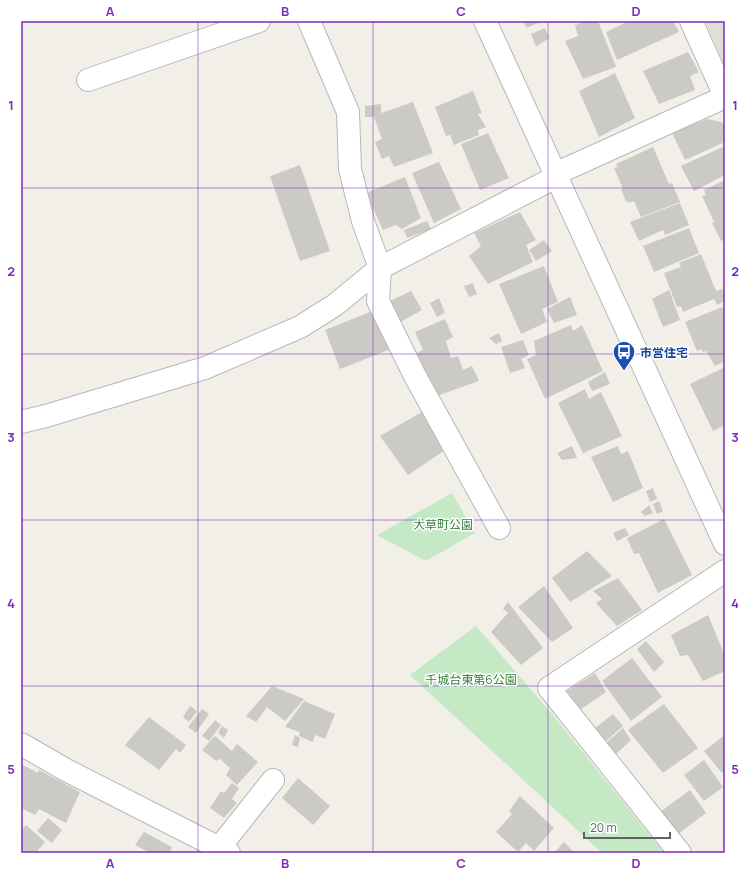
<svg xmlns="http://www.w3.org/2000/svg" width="746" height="874" viewBox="0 0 746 874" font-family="Manrope,'Noto Sans JP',sans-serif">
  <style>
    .education { fill: #e1ded6 }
    .green { fill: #c5e8c5 }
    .building { fill: #cccac5 }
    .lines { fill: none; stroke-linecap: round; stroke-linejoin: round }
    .minor-casing { stroke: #b5b8bc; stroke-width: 24 }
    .minor { stroke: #fff; stroke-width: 22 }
    .grid { fill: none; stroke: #7b2cbf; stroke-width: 1; stroke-opacity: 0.55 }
    .labels { text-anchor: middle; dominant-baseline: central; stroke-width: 3; stroke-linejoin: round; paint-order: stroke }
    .transit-label { font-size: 12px; font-weight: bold; fill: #164399; stroke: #fff; text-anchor: start }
    .park-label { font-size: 12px; fill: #348238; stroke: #fff }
    .neatline { fill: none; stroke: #7b2cbf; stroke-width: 1.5 }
    .grid-label { font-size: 13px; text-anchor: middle; font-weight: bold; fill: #7b2cbf }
  </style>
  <rect width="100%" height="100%" fill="#f1efe8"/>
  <!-- education -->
  <path class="education" d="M705,21H725V66Z"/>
  <!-- green -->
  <path class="green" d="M452,493L475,533L426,561L377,535Z
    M476,626L547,708L664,853H602L410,675Z"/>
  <!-- building -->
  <path class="building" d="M524,21H543L526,28Z
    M587,21H598L616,67L583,79L565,41L578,36L575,25Z
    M629,21H673L679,32L617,60L606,32Z
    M545,28L549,38L536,47L531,34Z
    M688,52L699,72L690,76L695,90L659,104L643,71Z
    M615,73L635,118L599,137L579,91Z
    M473,91L482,113L478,114L486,127L478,130L479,135L454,145L450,135L446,136L435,107Z
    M413,102L433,153L394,167L389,156L382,159L375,142L382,139L374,117H365V106L381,104V113Z
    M707,119L722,122L725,128V142L685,160L672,133Z
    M488,133L509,178L480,190L461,144Z
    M725,146V175L694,191L681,166Z
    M653,147L669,184L672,183L680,202L641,217L634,201L629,203L628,201L626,202L621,189H623L614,168L618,167L616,164Z
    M439,162L461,209L434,223L412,173Z
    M300,165L330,251L300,261L270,176Z
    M405,177L421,218L402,229L396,225L383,230L366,193Z
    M725,180V239L721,241L712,223L714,222L702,196L706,195L704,190Z
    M680,203L689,225L665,235L663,230L639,241L630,222Z
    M520,212L536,240L526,245L533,262L488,284L469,256L481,246L474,233Z
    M427,221L431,229L407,238L404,230Z
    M689,228L699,253L654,272L643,246Z
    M544,240L552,251L536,261L529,250Z
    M701,254L716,291L722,289L725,296V301L717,305L714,299L683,312L681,306L677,307L664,273L681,267L679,263Z
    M544,266L558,302L542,309L547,322L521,334L499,284Z
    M473,283L477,294L469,297L464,286Z
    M669,290L680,320L663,327L652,299Z
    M411,291L422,310L397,324L388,302Z
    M570,297L577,315L554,323L547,309Z
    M439,298L445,313L437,317L430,303Z
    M722,307L725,313V361L715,366L706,351L703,352L701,349L697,351L685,322Z
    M375,310L391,349L340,369L325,330Z
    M445,319L453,337L446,341L451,358L458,356L463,370L472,366L479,381L431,398L412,356L423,350L415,332Z
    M571,325L573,331L582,325L603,371L545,399L527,359L536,355L534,341Z
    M499,333L502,341L496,344L489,338Z
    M523,340L529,355L521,359L525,368L510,373L501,347Z
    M725,367V425L713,431L690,384Z
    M605,372L610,384L592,391L588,382Z
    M585,389L589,399L601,392L622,436L583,453L558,403Z
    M422,412L448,448L408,475L380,436Z
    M572,446L577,458L562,460L557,453Z
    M618,446L621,454L628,451L643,488L613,502L591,457Z
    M653,488L657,499L650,502L646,491Z
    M659,501L663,511L657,514L653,504Z
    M649,505L653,513L645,516L641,512Z
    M664,519L692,575L658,593L639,553L634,554L627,538Z
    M625,528L629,535L617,541L613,533Z
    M587,551L612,576L570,602L552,578Z
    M618,578L642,610L617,626L596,603L602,599L593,591Z
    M544,586L573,628L552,642L518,607Z
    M508,602L543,648L521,665L491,632L508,613L503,609Z
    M708,615L725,656V671L703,681L688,655L680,656L671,635Z
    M646,641L664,662L654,672L637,649Z
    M632,658L662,697L631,721L602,681Z
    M595,673L606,692L580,710L567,691Z
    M272,686L304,699L285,721L267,707L256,722L246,716Z
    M304,701L335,714L325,739L315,735L313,742L299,736L300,732L285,727Z
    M664,704L698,748L663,773L628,730Z
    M190,706L197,711L189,722L183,717Z
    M202,709L209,714L196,733L188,727Z
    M613,714L623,726L605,742L595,728Z
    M149,717L186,745L180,753L176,749L159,770L125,745Z
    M215,720L221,725L209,741L202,736Z
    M222,726L228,730L224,738L218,733Z
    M623,728L631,740L615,755L606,743Z
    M295,735L300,738L298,747L292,745Z
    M725,735V770L722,773L704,751Z
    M215,736L232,751L237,744L258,762L237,785L226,775L230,768L220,759L216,761L202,750Z
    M704,760L723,787L704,801L684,775Z
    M21,764L38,773L39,770L80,792L66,823L39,809L35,815L21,808V802L22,800L21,799Z
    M298,778L330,806L313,825L282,798Z
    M232,783L239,788L232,799L237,803L224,818L210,808L221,791L224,793Z
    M690,790L706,813L678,834L661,811Z
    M520,796L554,828L534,851L526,843L518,852L496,832L512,814L509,811Z
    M48,818L62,830L52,843L37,831Z
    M26,825L45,842L37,851L39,853H21V831Z
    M144,832L172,847L170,853H150L135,845Z
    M564,842L575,853H554Z"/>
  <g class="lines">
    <!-- minor casing -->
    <g class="minor-casing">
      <path id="minor" d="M309,21L348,112L350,169L363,221L380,268L378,301L415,376L499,528
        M485,21L725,544
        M691,21L725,96
        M88,80L259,21
        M555,174L725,97
        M21,422L46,416L205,368L300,327L335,305L380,268L556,177
        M21,744L66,770L229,853
        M219,848L273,780
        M680,853L549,688L725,571"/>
    </g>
    <!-- minor -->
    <use href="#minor" class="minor"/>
  </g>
  <!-- grid -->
  <path class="grid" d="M198,21V853M373,21V853M548,21V853M21,188H725M21,354H725M21,520H725M21,686H725"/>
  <!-- icons -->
  <defs>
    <g id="bus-pin" transform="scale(1.15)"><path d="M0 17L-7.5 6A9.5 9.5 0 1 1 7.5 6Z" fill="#1a4fb4" stroke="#fff"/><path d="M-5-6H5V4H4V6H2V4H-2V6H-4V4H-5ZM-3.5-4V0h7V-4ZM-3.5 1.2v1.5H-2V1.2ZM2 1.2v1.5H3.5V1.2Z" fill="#fff"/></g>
  </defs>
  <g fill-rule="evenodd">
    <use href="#bus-pin" x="624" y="352"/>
  </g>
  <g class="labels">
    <!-- transit labels -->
    <g class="transit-label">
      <text x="640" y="352">市営住宅</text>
    </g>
    <!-- park labels -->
    <g class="park-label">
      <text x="443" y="524">大草町公園</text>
      <text x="471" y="679">千城台東第6公園</text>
    </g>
  </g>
  <!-- border -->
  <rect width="746" height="874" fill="none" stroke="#ffffff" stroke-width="44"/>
  <!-- scale -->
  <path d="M584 832v6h86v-6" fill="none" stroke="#5f6368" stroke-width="2"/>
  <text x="590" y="832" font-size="12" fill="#5f6368" stroke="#ffffff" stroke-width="3" paint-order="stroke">20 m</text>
  <rect x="22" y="22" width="702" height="830" class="neatline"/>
  <g class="grid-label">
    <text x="110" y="16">A</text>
    <text x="285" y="16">B</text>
    <text x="461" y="16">C</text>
    <text x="636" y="16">D</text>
    <text x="11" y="110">1</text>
    <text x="735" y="110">1</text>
    <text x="11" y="276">2</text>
    <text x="735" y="276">2</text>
    <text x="11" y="442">3</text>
    <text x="735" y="442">3</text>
    <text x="11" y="608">4</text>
    <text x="735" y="608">4</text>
    <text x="11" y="774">5</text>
    <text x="735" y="774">5</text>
    <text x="110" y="868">A</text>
    <text x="285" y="868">B</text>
    <text x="461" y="868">C</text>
    <text x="636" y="868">D</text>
  </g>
</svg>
